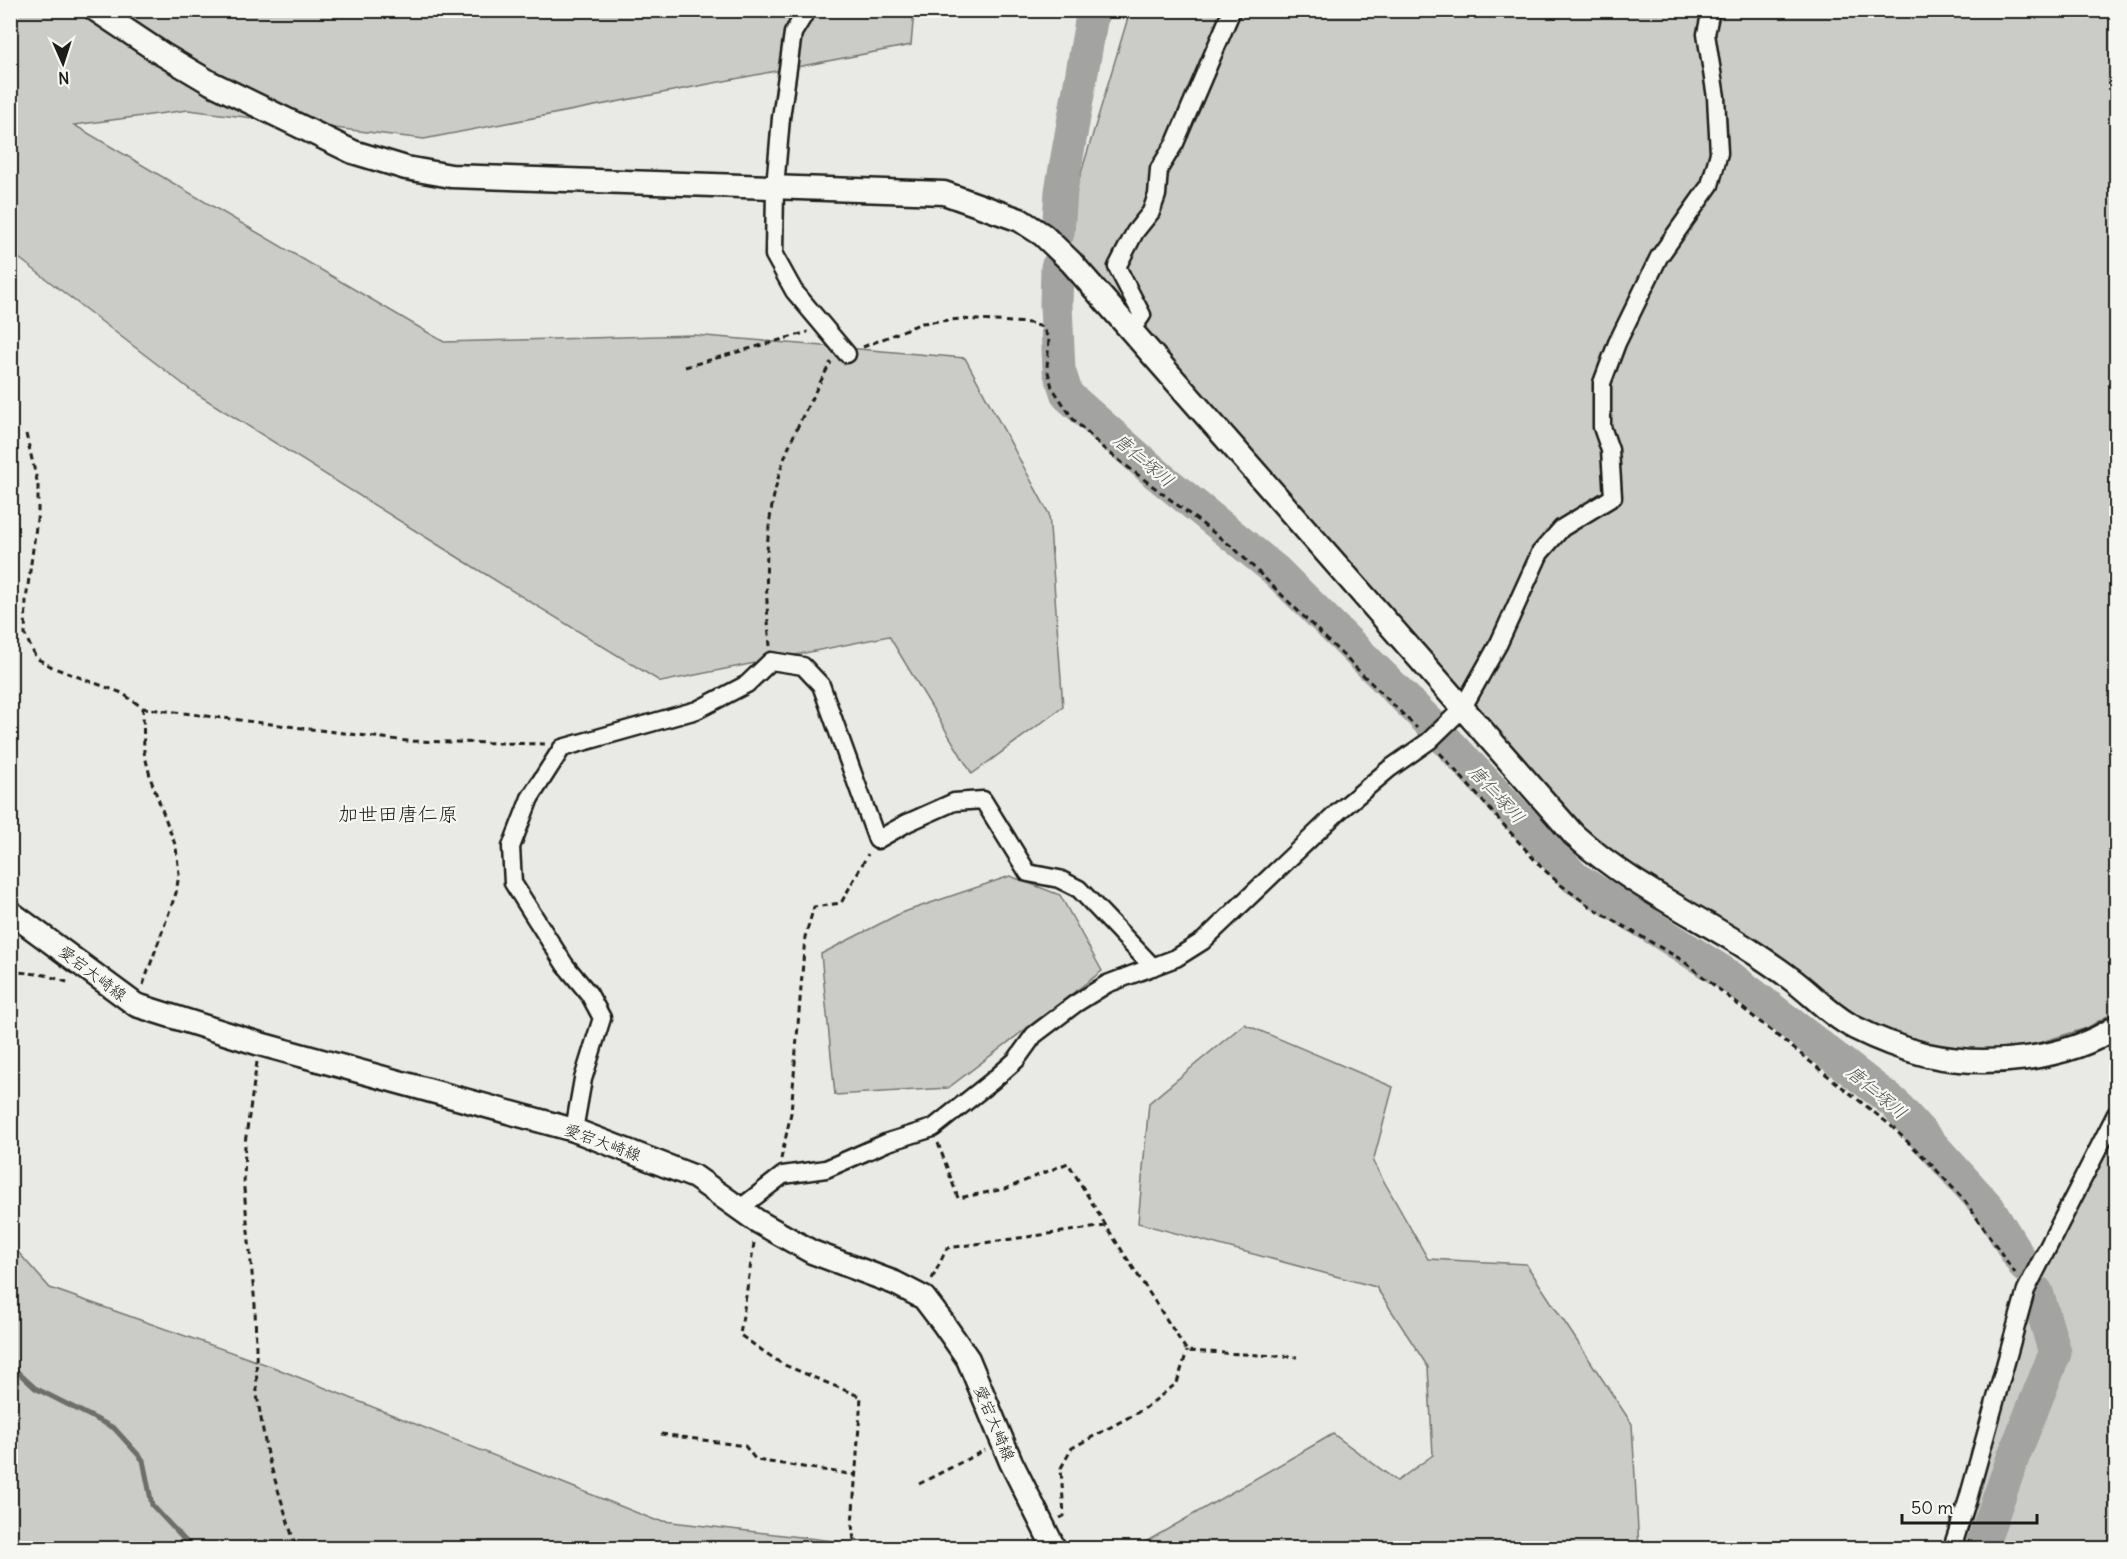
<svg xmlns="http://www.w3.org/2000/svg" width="2127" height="1559" viewBox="0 0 2127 1559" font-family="Delius,'Klee One',sans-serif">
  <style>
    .green { fill: #cbcbc7; stroke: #747472; stroke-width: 1.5 }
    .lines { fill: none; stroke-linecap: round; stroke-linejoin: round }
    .stream { stroke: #6d6d6c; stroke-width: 5 }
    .river { stroke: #a3a3a1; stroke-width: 33 }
    .street-casing { stroke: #1c1c1c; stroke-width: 21 }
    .secondary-casing { stroke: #1c1c1c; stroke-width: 27 }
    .path { stroke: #1c1c1c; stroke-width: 3; stroke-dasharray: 6 4.5; stroke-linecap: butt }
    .street { stroke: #f6f6f2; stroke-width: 16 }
    .secondary { stroke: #f6f6f2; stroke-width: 22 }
    .labels { text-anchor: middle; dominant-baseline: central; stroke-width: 4.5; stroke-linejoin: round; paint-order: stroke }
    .street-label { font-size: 16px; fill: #1c1c1c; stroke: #f6f6f2 }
    .water-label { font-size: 18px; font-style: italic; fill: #525251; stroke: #f6f6f2 }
    .quarter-label { font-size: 20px; fill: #1c1c1c; stroke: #f6f6f2 }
  </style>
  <rect width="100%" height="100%" fill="#e9e9e5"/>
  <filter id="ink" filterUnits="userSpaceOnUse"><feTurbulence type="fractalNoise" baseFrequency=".0167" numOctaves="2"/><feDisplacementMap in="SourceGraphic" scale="12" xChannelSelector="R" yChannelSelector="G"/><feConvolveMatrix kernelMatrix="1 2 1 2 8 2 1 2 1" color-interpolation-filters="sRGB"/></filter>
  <g filter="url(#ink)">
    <!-- green -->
    <path class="green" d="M10,11H914L911,45L424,139L188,110L74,125L444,342L693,335L965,358L1049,514L1063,707L972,774L889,636L661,682L459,558L192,391L11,252Z
      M1130,11H2116V1011L2087,1028L2019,1049L1968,1050L1916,1041L1869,1024L1810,982L1649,875L1614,855L1574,818L1479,712L1251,448L1062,236Z
      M1010,876L1060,895L1102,971L948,1088L835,1095L821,954L901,913Z
      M1244,1024L1393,1087L1373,1162L1428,1259L1526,1264L1632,1424L1639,1548H1135L1333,1434L1397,1481L1433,1455L1428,1367L1376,1287L1138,1223L1149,1103Z
      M2116,1133V1548H1960L2030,1292Z
      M10,1243L50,1288L273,1367L655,1520L893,1548H11Z"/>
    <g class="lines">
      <!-- stream -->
      <path class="stream" d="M10,1365L35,1388L114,1428L143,1460L152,1505L192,1548"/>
      <!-- river -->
      <path class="river" d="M1058,233L1061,191L1093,10
        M1057,267L1056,305L1059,370L1067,395L1159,476L1275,570L1431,724L1575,878L1729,976L1894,1103L1989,1208L2025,1267
        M1981,1548L2014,1455L2055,1353L2037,1292"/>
      <!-- street casing -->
      <g class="street-casing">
        <path id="street" d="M807,10L793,33L781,118L775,187L774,255L794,291L847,354
          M1131,331L1142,315L1117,267L1135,232L1151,212L1157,195L1159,169L1175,143L1232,10
          M574,1130L583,1079L602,1018L589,994L565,965L513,883L511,847L530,798L562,748L697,710L747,684L771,661L803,666L821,685L877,840L907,823L954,802L983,800L1028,873L1059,879L1079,889L1153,967
          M739,1209L783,1175L826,1169L888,1142L933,1128L991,1082L1016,1060L1034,1035L1075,1004L1107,984L1176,958L1203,941L1338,812L1389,769L1429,741L1462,709L1499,643L1540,553L1562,528L1613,497L1610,450L1602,427V383L1617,343L1659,257L1710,185L1719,153L1716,97L1706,34L1711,10
          M1952,1548L1968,1499L2026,1290L2116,1114"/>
      </g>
      <!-- secondary casing -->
      <g class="secondary-casing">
        <path id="secondary" d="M96,10L162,54L211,83L353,152L406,168L451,176L944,193L1020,220L1043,235L1071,262L1574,835C1625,881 1687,911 1745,947C1760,957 1776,967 1790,978C1812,994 1830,1015 1855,1028C1877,1039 1903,1049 1927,1055C1985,1068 2067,1060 2116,1027
          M10,912L136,1005L260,1044L574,1130L695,1177L757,1221L812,1252L895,1283L924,1298L943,1323L968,1359L1011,1462L1054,1548"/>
      </g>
      <!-- path -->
      <path class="path" d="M863,347L922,323L960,319L1030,323L1042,327L1049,339L1047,368L1052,387L1073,419L1103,448L1235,549L1417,728
        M685,367L808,332
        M26,434L38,485V512L26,600L25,635L36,658L54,668L122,693L143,708L407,741L545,744
        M770,646C764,581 763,510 788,449C800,419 816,390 831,362
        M1440,753L1541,867L1561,885L1592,908L1682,960L1890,1125L1929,1162L1965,1201L2015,1273
        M10,971L45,975L70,983
        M143,985L176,893L179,874L176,847L151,780L144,752L143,708
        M257,1062L245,1143L244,1189L255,1305L257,1395L267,1454L296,1548
        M938,1143L958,1198L1005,1189L1068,1163L1106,1226
        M781,1159L791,1113L805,937L814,907L841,903L868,854
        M754,1243L740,1335L782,1364L861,1397L852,1525L855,1548
        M932,1279L947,1248L1106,1226L1187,1351L1297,1357
        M661,1434L745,1446L756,1460L856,1475
        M919,1484L985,1450
        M1060,1518L1064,1516L1061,1468L1072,1448L1144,1409L1177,1383L1187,1351"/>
      <!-- street -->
      <use href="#street" class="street"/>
      <!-- secondary -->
      <use href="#secondary" class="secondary"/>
    </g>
  </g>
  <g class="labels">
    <!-- street labels -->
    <g class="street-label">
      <text transform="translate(93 973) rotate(37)">愛宕大崎線</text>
      <text transform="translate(603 1142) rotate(20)">愛宕大崎線</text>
      <text transform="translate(995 1423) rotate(67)">愛宕大崎線</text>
    </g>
    <!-- water labels -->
    <g class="water-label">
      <text transform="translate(1144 460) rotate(40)">唐仁塚川</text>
      <text transform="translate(1497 794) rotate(47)">唐仁塚川</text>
      <text transform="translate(1877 1092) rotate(40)">唐仁塚川</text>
    </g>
    <!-- quarter labels -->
    <g class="quarter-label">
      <text x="398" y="813">加世田唐仁原</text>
    </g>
  </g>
  <!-- margin -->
  <rect width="2127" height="1559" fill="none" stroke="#f6f6f2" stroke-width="36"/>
  <rect x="18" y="18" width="2091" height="1523" fill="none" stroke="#1c1c1c" stroke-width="2" filter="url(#ink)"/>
  <!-- north arrow -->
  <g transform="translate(63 63) rotate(177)" stroke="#f6f6f2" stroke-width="4.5" paint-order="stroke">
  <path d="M0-4.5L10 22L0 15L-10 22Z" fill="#1c1c1c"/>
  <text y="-9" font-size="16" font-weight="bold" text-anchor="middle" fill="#1c1c1c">N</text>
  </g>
  <!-- scale -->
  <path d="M1902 1514v9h135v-9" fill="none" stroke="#1c1c1c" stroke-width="3"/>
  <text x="1911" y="1514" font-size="18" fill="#1c1c1c" stroke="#f6f6f2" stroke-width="4.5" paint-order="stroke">50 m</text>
</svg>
